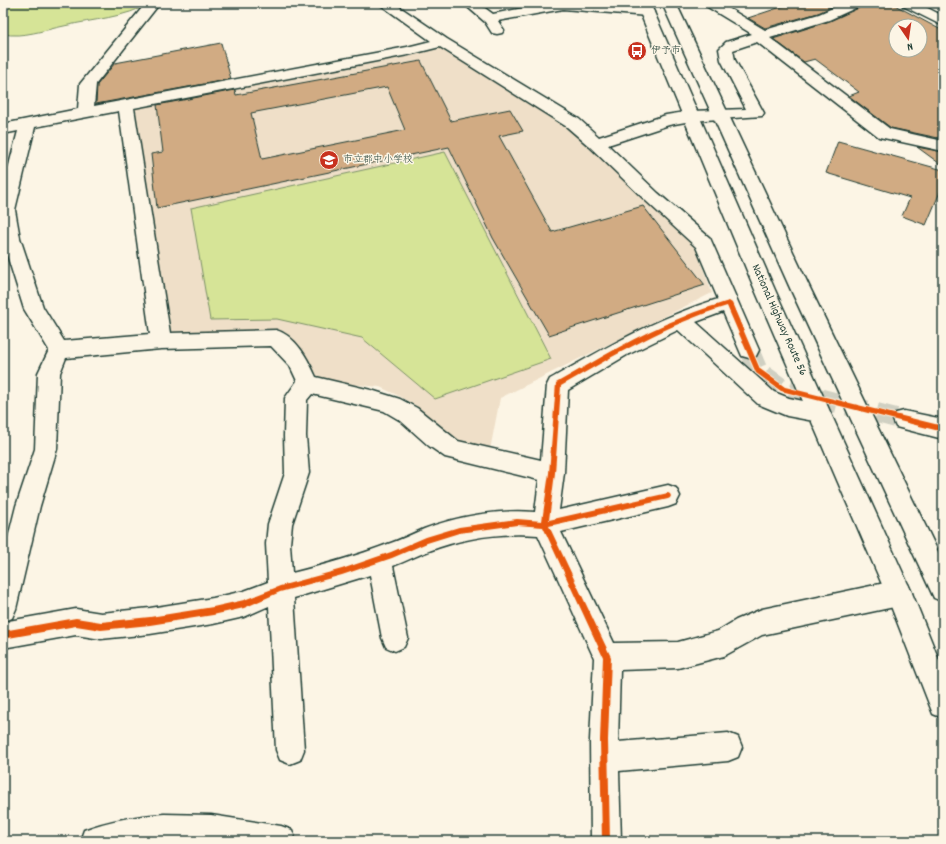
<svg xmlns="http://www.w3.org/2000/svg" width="946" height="844" viewBox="0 0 946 844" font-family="Dekko,'Klee One',sans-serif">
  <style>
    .built { fill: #efdfc8 }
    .green { fill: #d6e497; stroke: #7a9066 }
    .building { fill: #d1ab83; stroke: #1f3d34; fill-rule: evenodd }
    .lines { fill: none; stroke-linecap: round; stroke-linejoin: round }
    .minor-tunnel { stroke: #d0d0c2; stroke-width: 20; stroke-dasharray: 20 10; stroke-linecap: butt }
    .minor-casing { stroke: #1f3d34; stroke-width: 3 }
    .trunk-casing { stroke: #1f3d34; stroke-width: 3 }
    .minor { fill: #fcf5e5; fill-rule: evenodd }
    .trunk { fill: #fcf5e5; fill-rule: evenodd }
    .cycleway-casing { stroke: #fcf5e5; stroke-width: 2 }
    .cycleway { fill: #e8590c; fill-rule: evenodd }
    .labels { text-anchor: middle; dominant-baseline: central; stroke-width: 3; stroke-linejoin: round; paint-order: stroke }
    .far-poi-label { font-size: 10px; fill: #1f3d34; stroke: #fcf5e5; text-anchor: start }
    .street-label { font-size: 12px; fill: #1f3d34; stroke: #fcf5e5 }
  </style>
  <rect width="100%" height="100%" fill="#fcf5e5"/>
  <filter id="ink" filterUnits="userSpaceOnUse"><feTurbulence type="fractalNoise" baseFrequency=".025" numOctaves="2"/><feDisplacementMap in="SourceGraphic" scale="8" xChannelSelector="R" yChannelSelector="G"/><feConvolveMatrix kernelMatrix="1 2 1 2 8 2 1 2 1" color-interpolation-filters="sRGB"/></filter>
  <g filter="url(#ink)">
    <!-- built -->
    <path class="built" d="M439,47L506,86L568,124L695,246L712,293L500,398L490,450L452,443L443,435L431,419L416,406L397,395L380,387L328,382L317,379L312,371L307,357L279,331L170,334L133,109L136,106Z"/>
    <!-- green -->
    <path class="green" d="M3,3H151C124,18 94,19 64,26C44,30 23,38 3,34Z
      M445,152L551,359L435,399L362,338L277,319L210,320L191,208Z"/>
    <!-- building -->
    <path class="building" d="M793,3H840L818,13L765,28L748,18Z
      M863,3H891L943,31V139L891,128L849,96L859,92L815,59L804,62L773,39L830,21L861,7ZM896,26H920V50H896Z
      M221,43L231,79L96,104L97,85L115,63Z
      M421,61L451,121L510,109L523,131L499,136L552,232L643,206L705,285L549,335L493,238L449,147L157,208L151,154L163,152L157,105L235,90L236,95ZM387,87L405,130L262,159L251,113Z
      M838,141L943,170V185L926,225L902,216L910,198L826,173Z
      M917,147L943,152V166Z"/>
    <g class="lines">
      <!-- minor-tunnel -->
      <path class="minor-tunnel" d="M749,350L758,371L783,389L904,420"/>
      <!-- minor casing -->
      <g class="minor-casing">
        <path id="minor" d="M146,3H160L96,84L94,106L407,47L431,41L378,3H394L447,39L579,119L599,137L666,115L691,111L746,109L721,60L719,49L726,42L752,34L706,6L704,3H720L765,30L819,14L844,3H862L860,6L829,20L770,38L890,129L943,141V151L879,137L757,42L733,50L735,60L764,113L762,116L691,121L669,125L608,145L658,193L710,238L759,350L756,356L749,358L742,356L723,312L696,322L774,392L789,398L827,406L830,413L827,420L819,422L787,416L758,404L678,330L627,355L568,390L564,473L559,510L668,485L676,488L680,496L676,504L668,507L561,532L614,643L678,642L718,631L736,620L762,609L899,580L908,584L912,593L908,602L899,606L762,635L724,656L678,668L620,670L618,742L728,733L738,737L742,747L738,757L728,761L619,771L621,841H591L590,740L594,658L538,535C502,532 463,538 429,551C417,555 405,562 393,566L408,638L404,647L395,651L386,647L382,638L370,575L294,598L304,750L300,760L290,764L280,760L276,750L269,606L244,617L213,624L150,634L101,639L76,635L3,648V558L16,506L35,449L38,373L49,350L24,309L3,242V188L18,131L3,134V124L78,109L80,84ZM440,47L567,127L590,147L646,201L696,247L718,299C658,317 605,348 550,379L547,385L541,460L458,441L417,408L400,399L371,390L316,377C308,359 296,336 276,330L170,333L134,108L408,55ZM119,111L150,334L64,341L43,307L20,238L15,210L35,127ZM271,346L290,366L297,381L285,398L284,436L285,473L268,524L266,544L268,582L244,591L213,598L150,608L101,613L76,609L3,622L12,618L16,609L40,506L57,449L60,373L66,358L161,349ZM312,394L384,411L401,421L429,446L445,457L539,480L535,512C499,509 458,516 424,529C412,534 400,540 388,544C357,556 324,565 292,573L290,544L292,524L309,473L306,436L307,400Z
          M463,3H478L493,14L548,3H588L647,8L652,9L654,12L652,15L647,16L563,9L498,21L504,30L502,33L497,34L492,33L485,22Z
          M901,3H918L943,16V26L903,6Z
          M904,411L943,419V439L896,427L893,420L896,413Z
          M164,814L211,815L281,826L292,830L296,841H80L84,830C110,820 137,816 164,814Z"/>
      </g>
      <!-- trunk casing -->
      <g class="trunk-casing">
        <path id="trunk" d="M636,3H650L775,290L912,593L943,670V718L933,714L887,596L755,290Z
          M662,3H676L810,288L943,562V602L934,598L790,288Z"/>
      </g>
      <!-- minor -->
      <use href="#minor" class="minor"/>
      <!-- trunk -->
      <use href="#trunk" class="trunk"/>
      <!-- cycleway casing -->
      <g class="cycleway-casing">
        <path id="cycleway" d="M729,301L732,303L760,369L785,387L943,426V432L781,391L756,373L727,306C668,324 615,355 561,386L555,473L549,520L668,493L670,494L671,496L670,498L668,499L549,526L611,657L608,740L610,841H602L600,740L603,657L543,527L517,525L459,533L427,543L392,558L342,575L280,592L244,608L213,615L150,625L101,630L76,626L3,639V631L76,618L101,622L150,617L213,607L244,600L280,586L342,569L391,552L426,537L459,527L517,519L542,521L549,473L556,383C597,360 638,334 683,317C698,310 713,306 729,301Z"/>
      </g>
      <!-- cycleway -->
      <use href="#cycleway" class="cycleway"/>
    </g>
  </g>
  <!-- icons -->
  <defs>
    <g id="bus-disc" transform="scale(1)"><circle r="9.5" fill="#c8321e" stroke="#fcf5e5"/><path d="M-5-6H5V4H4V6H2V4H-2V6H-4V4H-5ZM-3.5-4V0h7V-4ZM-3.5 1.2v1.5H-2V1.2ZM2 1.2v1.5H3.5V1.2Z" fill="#fff"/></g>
    <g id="school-disc" transform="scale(1)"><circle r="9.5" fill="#c8321e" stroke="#fcf5e5"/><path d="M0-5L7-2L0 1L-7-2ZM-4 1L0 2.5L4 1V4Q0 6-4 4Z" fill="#fff"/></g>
  </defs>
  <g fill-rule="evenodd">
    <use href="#bus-disc" x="637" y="51"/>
    <use href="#school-disc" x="329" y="160"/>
  </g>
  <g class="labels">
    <!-- far-poi labels -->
    <g class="far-poi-label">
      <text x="651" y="51">伊予市</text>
      <text x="343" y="160">市立郡中小学校</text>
    </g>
    <!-- street labels -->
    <g class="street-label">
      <text transform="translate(779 320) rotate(66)">National Highway Route 56</text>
    </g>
  </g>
  <!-- margin -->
  <rect width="946" height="844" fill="none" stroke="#fcf5e5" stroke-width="16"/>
  <rect x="8" y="8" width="930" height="828" fill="none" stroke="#1f3d34" stroke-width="1.5" filter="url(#ink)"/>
  <!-- north arrow -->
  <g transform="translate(908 38) rotate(167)"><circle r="19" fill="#fcf5e5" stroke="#a4ab9e"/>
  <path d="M0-3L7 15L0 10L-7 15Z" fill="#c8321e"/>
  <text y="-6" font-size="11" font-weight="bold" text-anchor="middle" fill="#1f3d34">N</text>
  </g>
</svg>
